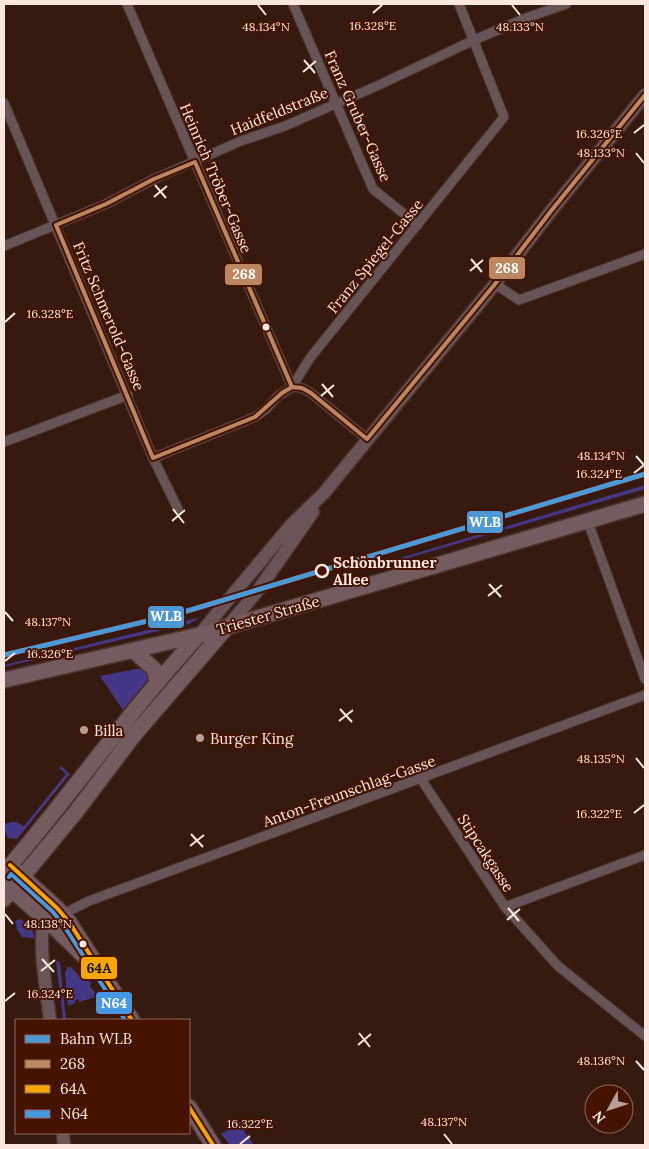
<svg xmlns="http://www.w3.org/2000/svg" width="649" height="1149" viewBox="0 0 649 1149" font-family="Lora,serif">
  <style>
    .green { fill: #443785 }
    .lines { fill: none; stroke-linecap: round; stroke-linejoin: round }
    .street-casing { stroke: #4a342c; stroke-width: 11 }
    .secondary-casing { stroke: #4a342c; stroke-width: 15 }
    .primary-casing { stroke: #4a342c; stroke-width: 18 }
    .street { stroke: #665457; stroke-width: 9 }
    .secondary { stroke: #6b5457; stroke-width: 12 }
    .primary { stroke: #745b60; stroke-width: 15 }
    .bus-1-casing { stroke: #461300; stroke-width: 8 }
    .bus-2-casing { stroke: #461300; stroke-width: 8 }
    .bus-3-casing { stroke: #461300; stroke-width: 8 }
    .bus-1 { stroke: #bb8660; stroke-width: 4 }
    .bus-2 { stroke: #f7a600; stroke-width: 4 }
    .bus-3 { stroke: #4699e1; stroke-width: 4 }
    .rail-1-casing { stroke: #461300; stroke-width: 9 }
    .rail-1 { stroke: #4d99d5; stroke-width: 5 }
    .ticks { fill: none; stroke: #fce7df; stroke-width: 2 }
    .bus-dot { fill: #fce7df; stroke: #461300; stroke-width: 2 }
    .stop-dot { fill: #461300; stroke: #fce7df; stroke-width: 2.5 }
    .poi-dot { fill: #b79f97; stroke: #461300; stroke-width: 2 }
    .labels { text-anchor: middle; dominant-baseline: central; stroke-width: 4; stroke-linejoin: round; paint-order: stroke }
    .street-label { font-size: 15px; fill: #fce7df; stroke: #461300 }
    .stop-label { font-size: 15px; font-weight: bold; fill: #fce7df; stroke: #461300; text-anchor: start }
    .poi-label { font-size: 15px; fill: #fce7df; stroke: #461300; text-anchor: start }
    .ticks-label { font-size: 12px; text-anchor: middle; fill: #fce7df; stroke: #461300; stroke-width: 4; stroke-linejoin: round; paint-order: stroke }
    .line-badge { stroke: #461300; stroke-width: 2 }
    .badge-label { font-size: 14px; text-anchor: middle; font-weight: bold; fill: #fff }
    .pale-badge-label { font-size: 14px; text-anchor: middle; font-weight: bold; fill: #111 }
  </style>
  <rect width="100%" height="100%" fill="#361a10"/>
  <!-- green -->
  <path class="green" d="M645,485V489L384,565L383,563Z
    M201,617L189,624L4,667V665Z
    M141,668L144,669L149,678L123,710L100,676Z
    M61,766L70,774L17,839L8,838L4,829V825C13,820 15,821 24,826L66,774L59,768Z
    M20,919C26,923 35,930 34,938L22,937L17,929L15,921Z
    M56,961L60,962L66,1020H63Z
    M68,967H71L83,980L88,979L91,983L90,987L99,996L79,1002L78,999L75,1000V1003L68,1006L65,972Z
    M240,1122H246L251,1126L244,1131L254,1145H230L221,1134Z"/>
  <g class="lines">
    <!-- street casing -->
    <g class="street-casing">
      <path id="street" d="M127,4L292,387
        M293,4L373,189L418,225
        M4,103L153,458L178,509
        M4,246L106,204L154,179L241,141L285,126L379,85L474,40L526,18L566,4
        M495,284L519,300L645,254
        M292,387L302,388L311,393L367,439
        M4,442L128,395
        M153,458L255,417L266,409L278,396L292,387L310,358L504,117L459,4
        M588,522L645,679
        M421,779L505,907L558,966L645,1036
        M505,907L645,855
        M63,914L89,901L645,695"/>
    </g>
    <!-- secondary casing -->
    <g class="secondary-casing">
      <path id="secondary" d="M227,627L259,589L313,512
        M199,635L290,526L324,493L495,284L551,211L645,95
        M45,918C37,943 47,993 50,1020
        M63,1133L64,1145"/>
    </g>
    <!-- primary casing -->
    <g class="primary-casing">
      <path id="primary" d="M134,651L155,670L157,684
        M4,680L199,635L645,504
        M15,870L57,908L69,922L132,1020
        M4,873C71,795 130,710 199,635
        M4,883L53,926L87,959
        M4,899L75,813L134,735L227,627
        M189,1107L213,1145"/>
    </g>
    <!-- street -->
    <use href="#street" class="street"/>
    <!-- secondary -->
    <use href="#secondary" class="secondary"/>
    <!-- primary -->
    <use href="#primary" class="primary"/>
    <!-- bus-1 casing -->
    <g class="bus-1-casing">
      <path id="bus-1" d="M195,162L292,387
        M56,225L153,458
        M56,225L106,204L154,179L195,162
        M292,387L302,388L311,393L367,439
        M367,439L495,284L551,211L645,95
        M153,458L255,417L282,393L292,387"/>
    </g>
    <!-- bus-2 casing -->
    <g class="bus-2-casing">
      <path id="bus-2" d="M10,865L57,908L69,922L132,1020
        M189,1107L213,1145"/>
    </g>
    <!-- bus-3 casing -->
    <g class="bus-3-casing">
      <path id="bus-3" d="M9,877L11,874L53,912L64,926L125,1020"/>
    </g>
    <!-- bus-1 -->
    <use href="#bus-1" class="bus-1"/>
    <!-- bus-2 -->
    <use href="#bus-2" class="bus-2"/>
    <!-- bus-3 -->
    <use href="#bus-3" class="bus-3"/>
    <!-- rail-1 casing -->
    <g class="rail-1-casing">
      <path id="rail-1" d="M4,655L177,614L645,474"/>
    </g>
    <!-- rail-1 -->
    <use href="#rail-1" class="rail-1"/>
  </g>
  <!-- ticks -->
  <path class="ticks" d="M258,5L266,15M512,5L520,15M373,13L382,5M304,60L315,73M303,72L316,61M634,133L644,125M636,153L644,163M155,185L166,198M154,197L167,186M471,259L482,272M470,271L483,260M5,322L15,313M322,384L333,397M321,396L334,385M636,456L644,465M634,473L644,465M173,509L184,523M172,521L185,510M489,584L501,597M488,596L502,585M5,612L13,621M5,661L15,653M340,709L352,722M339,721L353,710M636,758L644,768M634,813L644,805M191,834L203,847M190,846L204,835M508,908L519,921M5,914L13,924M507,920L520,909M42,959L54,972M41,971L55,960M5,1001L15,993M359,1033L370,1047M358,1045L371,1034M636,1061L644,1070M444,1134L452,1144M240,1144L250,1136"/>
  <!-- markers -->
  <g class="bus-dot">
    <circle cx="266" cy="327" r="4.5"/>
    <circle cx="83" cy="944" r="4.5"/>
  </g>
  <circle class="stop-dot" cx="322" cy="571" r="6"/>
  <g class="poi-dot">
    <circle cx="84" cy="730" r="5"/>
    <circle cx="200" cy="738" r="5"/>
  </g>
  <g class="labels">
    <!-- street labels -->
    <g class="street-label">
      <text transform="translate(279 111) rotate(-22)">Haidfeldstraße</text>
      <text transform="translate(358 116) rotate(66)">Franz Gruber-Gasse</text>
      <text transform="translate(216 178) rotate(67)">Heinrich Tröber-Gasse</text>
      <text transform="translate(375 256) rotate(-51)">Franz Spiegel-Gasse</text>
      <text transform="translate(109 316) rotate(67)">Fritz Schmerold-Gasse</text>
      <text transform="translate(268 615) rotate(-16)">Triester Straße</text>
      <text transform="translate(349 791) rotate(-20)">Anton-Freunschlag-Gasse</text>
      <text transform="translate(486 853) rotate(57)">Stipcakgasse</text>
    </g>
    <!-- stop labels -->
    <g class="stop-label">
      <text x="333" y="562">Schönbrunner<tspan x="333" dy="17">Allee</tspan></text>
    </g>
    <!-- poi labels -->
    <g class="poi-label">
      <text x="94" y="730">Billa</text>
      <text x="210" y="738">Burger King</text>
    </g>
  </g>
  <g class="ticks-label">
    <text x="373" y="30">16.328°E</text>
    <text x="266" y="31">48.134°N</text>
    <text x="520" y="31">48.133°N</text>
    <text x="599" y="138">16.326°E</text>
    <text x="601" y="157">48.133°N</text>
    <text x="50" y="318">16.328°E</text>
    <text x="601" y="460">48.134°N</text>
    <text x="599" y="478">16.324°E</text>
    <text x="48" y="626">48.137°N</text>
    <text x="50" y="658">16.326°E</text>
    <text x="601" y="763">48.135°N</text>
    <text x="599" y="818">16.322°E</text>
    <text x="48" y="928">48.138°N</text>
    <text x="50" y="998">16.324°E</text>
    <text x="601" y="1065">48.136°N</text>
    <text x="444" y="1126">48.137°N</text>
    <text x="250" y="1128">16.322°E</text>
  </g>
  <g class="line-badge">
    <rect x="488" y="256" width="38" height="24" rx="5" fill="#bb8660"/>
    <rect x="224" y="263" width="39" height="23" rx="5" fill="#bb8660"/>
    <rect x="466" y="510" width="38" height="24" rx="5" fill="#4d99d5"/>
    <rect x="147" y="605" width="38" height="24" rx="5" fill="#4d99d5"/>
    <rect x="80" y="956" width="38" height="24" rx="5" fill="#f7a600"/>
    <rect x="95" y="991" width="38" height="24" rx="5" fill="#4699e1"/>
  </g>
  <g class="badge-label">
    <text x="507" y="273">268</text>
    <text x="244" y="279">268</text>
    <text x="485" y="527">WLB</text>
    <text x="166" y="621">WLB</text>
    <text x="114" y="1008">N64</text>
  </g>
  <g class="pale-badge-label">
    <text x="99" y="973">64A</text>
  </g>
  <!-- border -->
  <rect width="649" height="1149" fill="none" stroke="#fce7df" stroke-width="10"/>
  <!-- legend -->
  <rect x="15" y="1019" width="175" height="115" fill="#461300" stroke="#8f6859"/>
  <rect x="25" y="1035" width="25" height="8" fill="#4d99d5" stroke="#8f6859"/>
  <text x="60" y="1044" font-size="15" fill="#fce7df">Bahn WLB</text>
  <rect x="25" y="1060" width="25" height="8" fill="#bb8660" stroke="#8f6859"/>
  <text x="60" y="1069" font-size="15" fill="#fce7df">268</text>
  <rect x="25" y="1085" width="25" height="8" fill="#f7a600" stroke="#8f6859"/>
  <text x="60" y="1094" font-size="15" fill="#fce7df">64A</text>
  <rect x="25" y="1110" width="25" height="8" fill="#4699e1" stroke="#8f6859"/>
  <text x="60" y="1119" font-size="15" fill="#fce7df">N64</text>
  <!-- north arrow -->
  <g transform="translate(609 1109) rotate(230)"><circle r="24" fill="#461300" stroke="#8f6859"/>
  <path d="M0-4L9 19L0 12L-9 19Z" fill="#b79f97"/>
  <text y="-8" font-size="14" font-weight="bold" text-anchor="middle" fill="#fce7df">N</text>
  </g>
</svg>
